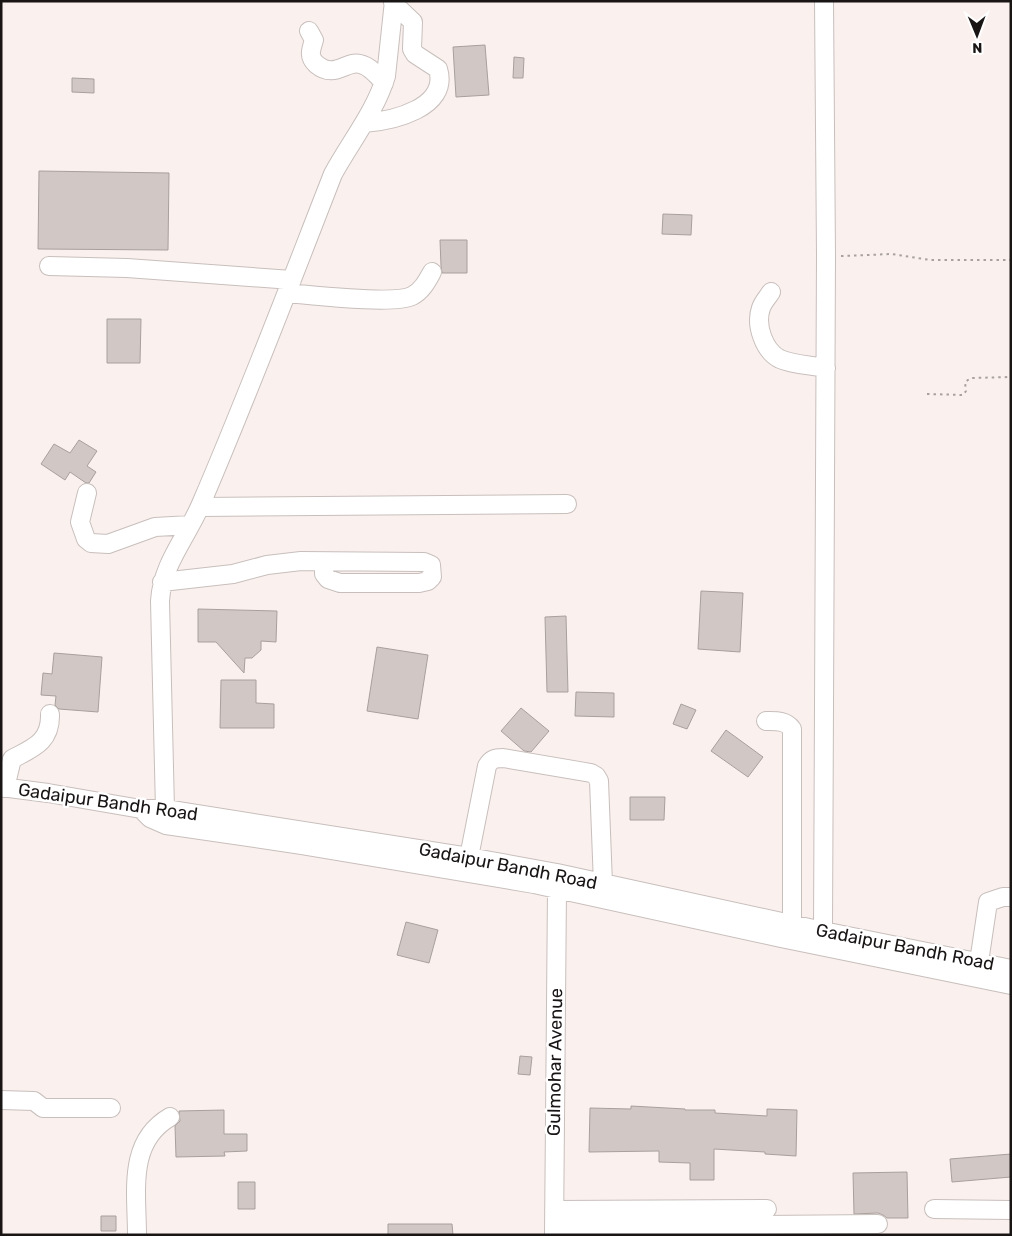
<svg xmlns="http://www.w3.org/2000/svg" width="1012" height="1236" viewBox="0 0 1012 1236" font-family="Rubik,sans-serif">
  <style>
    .building { fill: #d1c8c5; stroke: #a8a09d }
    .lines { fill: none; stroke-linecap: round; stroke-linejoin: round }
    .minor-casing { stroke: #c8bfbc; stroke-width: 20 }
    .path { stroke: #a8a19f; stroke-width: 2; stroke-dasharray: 2.5 4; stroke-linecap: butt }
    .minor { stroke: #fff; stroke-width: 18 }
    .labels { text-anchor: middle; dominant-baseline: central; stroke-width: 5; stroke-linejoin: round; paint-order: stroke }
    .street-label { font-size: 18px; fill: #181514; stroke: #fff }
  </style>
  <rect width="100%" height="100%" fill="#faf1ee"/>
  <!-- building -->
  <path class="building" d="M485,45L489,95L456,97L453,47Z
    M514,57L524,58L523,78H513Z
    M72,78L94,79V93L72,92Z
    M39,171L169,173L168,250L38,249Z
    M663,214L692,215L691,235L662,234Z
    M440,240H467V273H442L441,266Z
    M107,319H141L140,363H107Z
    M79,440L97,451L87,466L96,472L89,483H86L70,472L65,480L41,464L54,444L70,453Z
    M701,591L743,593L740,652L698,649Z
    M198,609L277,611L276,642L261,641V650L252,658H245L244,673L216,642H198Z
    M566,616L568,692H547L545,617Z
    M377,647L428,655L418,719L367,711Z
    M54,653L102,657L98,712L59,709L55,705L56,696L41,695L43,673L52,674Z
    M221,680H256V703L274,704V728H220Z
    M576,692L614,693V717L575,716Z
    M681,704L696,710L687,729L673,724Z
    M521,708L549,731L531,752L524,751L501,731Z
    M726,730L763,757L748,777L711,751Z
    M630,797H665L664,820H630Z
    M406,922L438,930L429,963L397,955Z
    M520,1056L532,1057L530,1075L518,1074Z
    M631,1106L685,1109V1110H715V1113L767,1116V1109L797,1110L796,1156L765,1154V1152L714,1149V1180H690V1163L659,1162V1151L589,1152L590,1108L631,1109Z
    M224,1110V1134H247V1151L224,1152L225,1156L176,1157L175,1126L180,1121L179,1111Z
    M1011,1154V1177L952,1182L950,1159Z
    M907,1172L908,1218H887L883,1215L878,1213L854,1214L853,1173Z
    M238,1182H255V1209H238Z
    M101,1216H116V1231H101Z
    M388,1224H452L453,1235H388Z"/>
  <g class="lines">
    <!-- minor casing -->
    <g class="minor-casing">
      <path id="minor" d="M309,31L314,40C311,50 308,56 316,64C335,80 346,60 360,64C370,66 378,76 384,83
        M364,123C392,121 450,108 438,69L415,54L412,49L413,22L393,3
        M49,266L127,268L292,280
        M771,292C768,297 763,302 761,308C755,325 764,351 780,359C793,365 812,365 826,368
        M287,293C312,295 393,305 412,296C422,291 427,281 432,272
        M87,493L80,522L86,539L91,543L108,544L155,527L190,525
        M200,507L567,504
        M162,582L233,574L267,565L301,561L424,562L431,565L432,577L428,581L419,583H340L328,579L324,574V562
        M766,721C775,721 786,720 792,729V923
        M1,787L48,793L141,809H165L469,857L557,873L823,931L1011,969
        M5,788L12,759C33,748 51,742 50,714
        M141,809L150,818L166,825L302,845L534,884L781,938L1011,985
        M165,809L160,601C162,564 187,537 201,504C248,395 290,284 333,174C351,141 375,112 386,76L394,1
        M469,857L487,766C491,759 495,758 503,758L591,773L596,776L599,781L603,884
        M823,931L826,256L824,1
        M979,962L988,902L1003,897H1011
        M1,1100L34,1101L43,1108H111
        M934,1209L1011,1210
        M554,1210L767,1209
        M554,1227L878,1224
        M137,1235C137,1192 127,1142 170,1117
        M554,1235L557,889"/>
    </g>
    <!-- path -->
    <path class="path" d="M841,256L892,254L930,260H1011
      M927,394L963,395L966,391L965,382L971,378L1011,377"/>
    <!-- minor -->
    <use href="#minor" class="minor"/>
  </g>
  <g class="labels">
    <!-- street labels -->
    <g class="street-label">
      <text transform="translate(108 802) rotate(8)">Gadaipur Bandh Road</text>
      <text transform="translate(508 866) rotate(11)">Gadaipur Bandh Road</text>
      <text transform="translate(905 947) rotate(11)">Gadaipur Bandh Road</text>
      <text transform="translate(555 1062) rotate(-89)">Gulmohar Avenue</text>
    </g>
  </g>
  <!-- border -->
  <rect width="1012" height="1236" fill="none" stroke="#181514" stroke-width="5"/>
  <!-- north arrow -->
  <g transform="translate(977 35) rotate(179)" stroke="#ffffff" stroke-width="4" paint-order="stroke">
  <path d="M0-4L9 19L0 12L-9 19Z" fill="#181514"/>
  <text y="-8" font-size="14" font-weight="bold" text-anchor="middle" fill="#181514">N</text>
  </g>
</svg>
